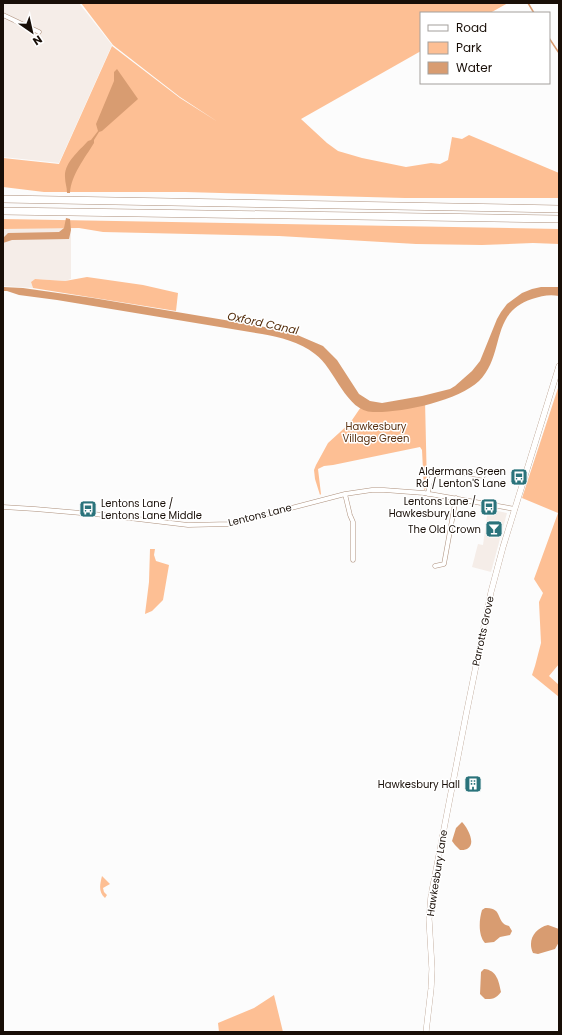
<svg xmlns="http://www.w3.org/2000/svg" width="562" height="1035" viewBox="0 0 562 1035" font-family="Poppins,sans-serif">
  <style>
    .built { fill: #f5ede8 }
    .green { fill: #fdbf94 }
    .water { fill: #d89c71 }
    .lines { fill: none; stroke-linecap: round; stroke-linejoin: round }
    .stream { stroke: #d89c71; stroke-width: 1.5 }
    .street-casing { stroke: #ad907c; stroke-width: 5 }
    .secondary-casing { stroke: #ad907c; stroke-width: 6 }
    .highway-casing { stroke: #ad907c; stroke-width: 8 }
    .street { stroke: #fff; stroke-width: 4 }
    .secondary { stroke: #fff; stroke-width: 5.5 }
    .highway { stroke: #fff; stroke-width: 7 }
    .labels { text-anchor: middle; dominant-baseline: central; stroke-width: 3; stroke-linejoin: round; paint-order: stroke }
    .park-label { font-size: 10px; fill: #5a3212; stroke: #fff }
    .poi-label { font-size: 10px; fill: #180e07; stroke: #fff; text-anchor: end }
    .street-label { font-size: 10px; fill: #180e07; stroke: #fff }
    .water-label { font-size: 11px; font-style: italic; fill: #532c0a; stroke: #fff }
  </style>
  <rect width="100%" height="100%" fill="#fcfcfc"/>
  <!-- built -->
  <path class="built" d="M3,3H79L112,45L59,163L3,157Z
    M24,228H71V279L65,281L35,279L31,282L33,288L3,286V229Z
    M488,509L507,513L491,572L472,567L478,544L483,545Z"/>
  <!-- green -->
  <path class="green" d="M81,3H508L490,13H421V51L301,119L327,143L338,151L362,158L406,167L431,163L440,164L448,160L452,137L462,139L469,135L559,173V198H405L185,192H44L3,187V158L59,164L112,46L180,98L218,122L180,97L113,45Z
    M3,219L559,229V244L533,243L482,245L416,244L279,236L103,232L79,228L3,229Z
    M87,277L143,285L178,293L176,311L33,288L31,282L35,279L65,281Z
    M559,385V664L549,676L559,685V697L532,675L535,666L541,643L539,602L543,593L534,579L558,513L522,498Z
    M425,400L427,488L424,490L422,450L420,447L333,465L324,466L318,469L321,494L320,495L315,479L314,470L316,465L328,443L350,423L363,404L366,405Z
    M150,549H155L154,555L156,561L169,565L163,600L152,611L145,614L149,582Z
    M102,876L110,884L103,888L104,892L107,895L105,898C98,892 100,884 102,876Z
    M274,995L283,1032H219L218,1023L254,1008Z"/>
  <!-- water -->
  <path class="water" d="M117,69L138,99L102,131L99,132L94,140V143C85,158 71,175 70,193H67C67,187 65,183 65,177C64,163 79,151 88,141L91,140L98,131L96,124L114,81V72Z
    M66,218L70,219L71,230L69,239L12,240L3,243V238L8,233L59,232L64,228Z
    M3,287L23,288L93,298L260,326L295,334L323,346L337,360L359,394L370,401L382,403L422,396L450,389L455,386L472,371L480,361L497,319L501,312L507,304L522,293L532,289L541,287H559V296C549,294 542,296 532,299C489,313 506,354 479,381C458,401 401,413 373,412C346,412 335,368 315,354C300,342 280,337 262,334L57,300L19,295L7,291H3Z
    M462,822C467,827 477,844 467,849C465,850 462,850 460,850L455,845L452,841L456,828Z
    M485,908C504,907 495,923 509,926L512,931L510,935L500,937L494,942L485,943C478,935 479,920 482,910Z
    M548,925L559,929V942L555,949L538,954L533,953C527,940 535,928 548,925Z
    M484,969C497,970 499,982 501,992C496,999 492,999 485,999L480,994L481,972Z"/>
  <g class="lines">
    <!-- stream -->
    <path class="stream" d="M528,3L534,13
      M549,38L559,53"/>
    <!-- street casing -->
    <g class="street-casing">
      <path id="street" d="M3,15L39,32
        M345,494L350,515L353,522V560
        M428,494C429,488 429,480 433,476C441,469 473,474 483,476
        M3,507L35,509L104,515L188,525L230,524L345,494L372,490H384L424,493L515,509
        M435,566L444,564L456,498"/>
    </g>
    <!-- secondary casing -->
    <g class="secondary-casing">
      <path id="secondary" d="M426,1032L431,989L432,969L429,919L431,896L466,715L491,592L503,547L559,366"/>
    </g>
    <!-- highway casing -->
    <g class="highway-casing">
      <path id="highway" d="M3,199L559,209
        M3,211L559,219"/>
    </g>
    <!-- street -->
    <use href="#street" class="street"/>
    <!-- secondary -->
    <use href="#secondary" class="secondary"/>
    <!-- highway -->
    <use href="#highway" class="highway"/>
  </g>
  <!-- icons -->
  <defs>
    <g id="bus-square" transform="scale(0.9)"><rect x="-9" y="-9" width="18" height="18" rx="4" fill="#2a737b" stroke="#fff"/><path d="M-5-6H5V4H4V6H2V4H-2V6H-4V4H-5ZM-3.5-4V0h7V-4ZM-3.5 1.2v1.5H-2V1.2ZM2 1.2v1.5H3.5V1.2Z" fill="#fff"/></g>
    <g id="bar-square" transform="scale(0.9)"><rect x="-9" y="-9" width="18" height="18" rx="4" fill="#2a737b" stroke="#fff"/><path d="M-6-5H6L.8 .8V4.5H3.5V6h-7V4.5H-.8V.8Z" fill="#fff"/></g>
    <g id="building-square" transform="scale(0.9)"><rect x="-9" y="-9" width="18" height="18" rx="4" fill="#2a737b" stroke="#fff"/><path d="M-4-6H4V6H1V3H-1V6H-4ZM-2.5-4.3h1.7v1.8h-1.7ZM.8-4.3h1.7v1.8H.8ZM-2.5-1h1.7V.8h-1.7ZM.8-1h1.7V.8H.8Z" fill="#fff"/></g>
  </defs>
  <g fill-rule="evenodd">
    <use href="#bus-square" x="519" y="477"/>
    <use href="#bus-square" x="489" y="507"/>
    <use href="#bus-square" x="88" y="509"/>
    <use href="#bar-square" x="494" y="529"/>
    <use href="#building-square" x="473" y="784"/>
  </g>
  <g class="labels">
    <!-- park labels -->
    <g class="park-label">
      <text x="376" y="426">Hawkesbury<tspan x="376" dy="12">Village Green</tspan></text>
    </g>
    <!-- poi labels -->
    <g class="poi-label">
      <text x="506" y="471">Aldermans Green<tspan x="506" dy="12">Rd / Lenton'S Lane</tspan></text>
      <text x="476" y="501">Lentons Lane /<tspan x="476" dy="12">Hawkesbury Lane</tspan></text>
      <text x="101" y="503" text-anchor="start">Lentons Lane /<tspan x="101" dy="12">Lentons Lane Middle</tspan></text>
      <text x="481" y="529">The Old Crown</text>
      <text x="460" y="784">Hawkesbury Hall</text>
    </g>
    <!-- street labels -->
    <g class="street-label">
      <text transform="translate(260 515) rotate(-14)">Lentons Lane</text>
      <text transform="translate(483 631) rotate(-78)">Parrotts Grove</text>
      <text transform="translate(437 873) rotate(-81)">Hawkesbury Lane</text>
    </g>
    <!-- water labels -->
    <g class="water-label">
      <text transform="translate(263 323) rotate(12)">Oxford Canal</text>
    </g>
  </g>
  <!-- border -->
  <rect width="562" height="1035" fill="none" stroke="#180e07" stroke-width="8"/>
  <!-- legend -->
  <rect x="420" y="12" width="130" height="72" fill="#ffffff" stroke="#a39f9c"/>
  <rect x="428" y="25" width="20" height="6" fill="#ffffff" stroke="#a39f9c"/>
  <text x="456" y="32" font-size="12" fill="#180e07">Road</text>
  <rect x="428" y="42" width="20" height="12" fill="#fdbf94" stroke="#a39f9c"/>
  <text x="456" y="52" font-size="12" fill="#180e07">Park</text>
  <rect x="428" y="62" width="20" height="12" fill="#d89c71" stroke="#a39f9c"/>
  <text x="456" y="72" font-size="12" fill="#180e07">Water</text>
  <!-- north arrow -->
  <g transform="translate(32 32) rotate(146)" stroke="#ffffff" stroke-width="3" paint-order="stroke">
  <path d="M0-3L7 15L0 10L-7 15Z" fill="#180e07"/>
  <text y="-6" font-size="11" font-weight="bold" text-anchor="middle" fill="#180e07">N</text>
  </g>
</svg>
